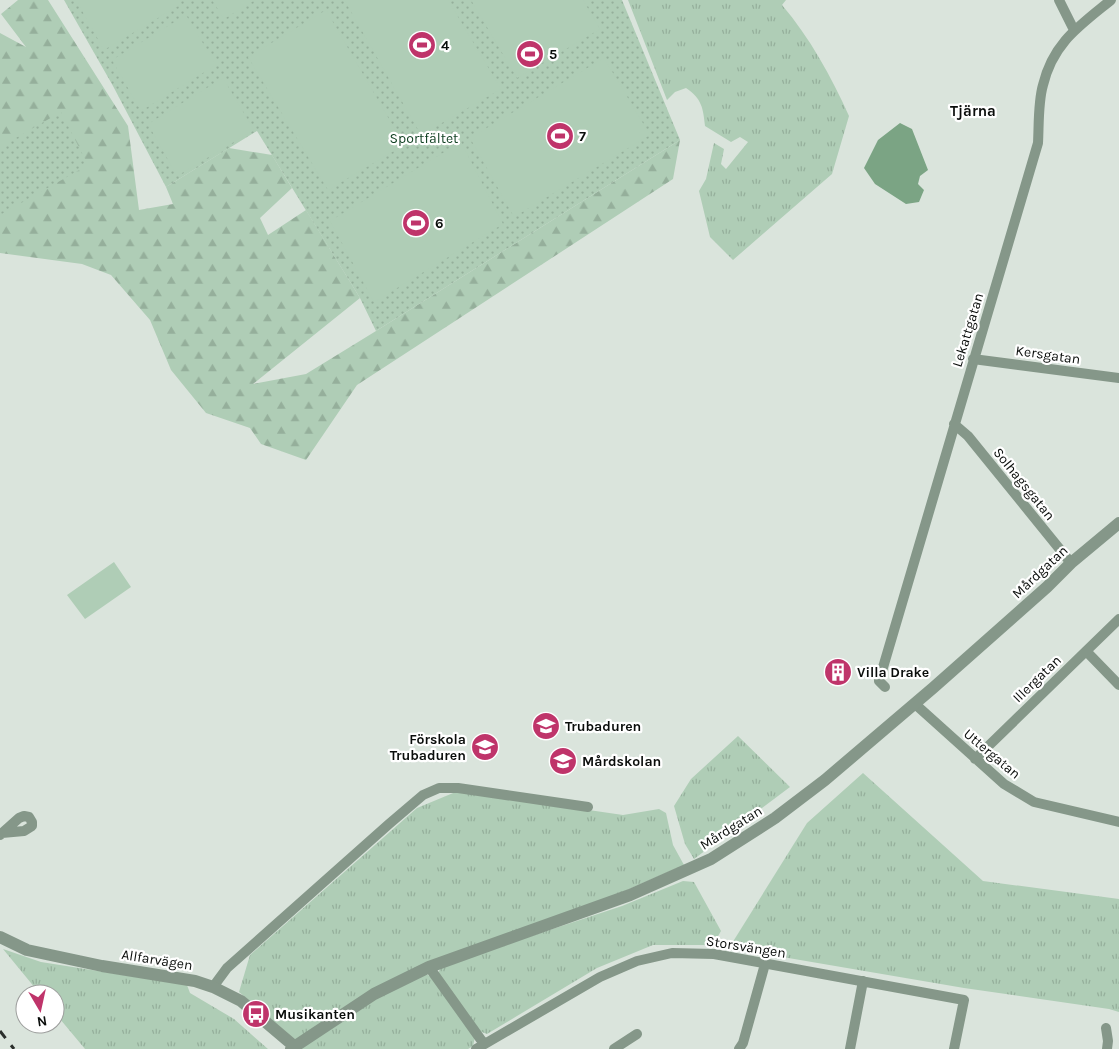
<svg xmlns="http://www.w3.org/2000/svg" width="1119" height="1049" viewBox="0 0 1119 1049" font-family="Karla,sans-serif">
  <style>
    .grass { fill: url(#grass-tufts) }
    .forest { fill: url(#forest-firs) }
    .park { fill: url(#park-dots) }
    .pitch { fill: #afcdb6 }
    .water { fill: #7ba484 }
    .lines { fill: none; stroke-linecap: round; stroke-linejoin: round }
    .minor { stroke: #859789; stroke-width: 10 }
    .tertiary { stroke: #859789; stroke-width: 12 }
    .rail { stroke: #2b2f2c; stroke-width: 3; stroke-dasharray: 9 9; stroke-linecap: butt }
    .labels { text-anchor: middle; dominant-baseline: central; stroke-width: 4.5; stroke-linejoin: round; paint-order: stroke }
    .poi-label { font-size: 14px; font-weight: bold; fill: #0a0d0b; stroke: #fff; text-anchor: start }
    .park-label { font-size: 14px; fill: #0e3f20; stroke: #fff }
    .street-label { font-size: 14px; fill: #0a0d0b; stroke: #fff }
    .neighbourhood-label { font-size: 15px; font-weight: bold; fill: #0a0d0b; stroke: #fff }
  </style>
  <defs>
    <pattern id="grass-tufts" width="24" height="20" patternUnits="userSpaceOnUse" patternTransform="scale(1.25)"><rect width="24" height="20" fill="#afcdb6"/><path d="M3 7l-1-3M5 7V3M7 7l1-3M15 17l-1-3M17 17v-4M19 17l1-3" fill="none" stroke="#95af9b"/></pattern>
    <pattern id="forest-firs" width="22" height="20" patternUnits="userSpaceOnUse" patternTransform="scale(1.25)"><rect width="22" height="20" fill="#afcdb6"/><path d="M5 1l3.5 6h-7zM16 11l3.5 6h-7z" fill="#95af9b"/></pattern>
    <pattern id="park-dots" width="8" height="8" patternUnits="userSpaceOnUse" patternTransform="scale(1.25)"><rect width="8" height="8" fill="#afcdb6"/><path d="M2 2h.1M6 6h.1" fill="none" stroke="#95af9b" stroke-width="1.8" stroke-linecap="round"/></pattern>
  </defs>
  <rect width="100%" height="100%" fill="#dae4dc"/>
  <!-- grass -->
  <path class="grass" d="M628,0H786L782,5C810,38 831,76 849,116L832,174L733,260L710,237L699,191L706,179L714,143L724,149L721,164L726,169L748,142L740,137L731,142L705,126C703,108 702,99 686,88L675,92L667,100Z
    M738,736L790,787L694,859L685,844L674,806L691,779Z
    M863,773L983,881L1119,899V1012L1109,1009L964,988L729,948L807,823Z
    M458,791L623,815L659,809L666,813L673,845L684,865L618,894L430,963L295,1040L239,992L250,955L417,808Z
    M683,881L694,882L721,931L713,945H653L597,968L487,1034L479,1031L438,974L441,966L622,906Z
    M3,949L41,962L187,985L190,993L234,1019L268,1049H85L55,1013V994H40Z
    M426,974L433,978L475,1037L473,1046L468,1049H297L375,997Z"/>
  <!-- forest -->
  <path class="forest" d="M18,0H48L128,126L139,210L173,204L166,187L229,148L272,155L292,188L260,218L268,235L306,210L360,298L253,384L306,374L376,331L680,140L673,179L357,385L306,460L261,444L250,428L206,413L171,370L150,320L111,275L82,264L0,253V33L26,47L1,14Z"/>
  <!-- park -->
  <path class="park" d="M64,0H622L680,140L376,331L360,298L257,131L166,187L113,86Z
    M61,112L88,165L0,215V147Z"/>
  <!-- pitch -->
  <path class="pitch" d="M76,0H177L180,5L104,50Z
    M212,0H255L224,19Z
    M346,0H448L501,89L421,135L345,1Z
    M471,0H583L600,29L517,78Z
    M326,10L404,145L328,190L248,57Z
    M186,15L216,65L141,111L112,60Z
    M604,58L650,135L514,217L470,138Z
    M223,78L254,130L177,176L148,124Z
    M461,142L503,224L374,302L330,221Z
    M114,562L131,587L85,619L67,595Z"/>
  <!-- water -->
  <path class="water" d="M900,123L912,129L928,170L920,176L918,184L924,190L919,202L906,204L875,184L864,168L878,140Z"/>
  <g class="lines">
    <!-- minor -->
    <path class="minor" d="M1059,0L1074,30
      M973,359L1119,378
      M954,424L968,436L1071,563
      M1086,651L1119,685
      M885,687L879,681L1038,143C1039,125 1038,102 1043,85C1053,43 1079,26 1111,0
      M915,704L1004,784L1034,802L1119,822
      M975,759L1119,619
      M0,835L19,818L24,816L29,817L32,822V826L24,831L2,833
      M429,967L484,1044
      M213,987L227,968L389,824L423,795L439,788H458L588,807
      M1106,1028L1108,1041L1107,1049
      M476,1049L600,977L637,961L672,953L714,954L964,1000L954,1049
      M614,1049L637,1034
      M739,1049L743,1043L765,964
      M850,1049L863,981"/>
    <!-- tertiary -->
    <path class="tertiary" d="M0,937L27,950L102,966L195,981L213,987L241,1001L294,1046
      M291,1049L374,994L429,967L630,895L711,859L775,818L825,780L933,688L1047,587L1071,563L1119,523"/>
    <!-- rail -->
    <path class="rail" d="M0,1031L14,1049"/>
  </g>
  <!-- icons -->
  <defs>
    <g id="stadium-disc" transform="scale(1.4375)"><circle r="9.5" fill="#bf346a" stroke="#fff"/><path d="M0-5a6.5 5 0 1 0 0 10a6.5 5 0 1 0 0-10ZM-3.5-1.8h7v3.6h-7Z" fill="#fff"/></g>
    <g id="building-disc" transform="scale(1.4375)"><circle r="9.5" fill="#bf346a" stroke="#fff"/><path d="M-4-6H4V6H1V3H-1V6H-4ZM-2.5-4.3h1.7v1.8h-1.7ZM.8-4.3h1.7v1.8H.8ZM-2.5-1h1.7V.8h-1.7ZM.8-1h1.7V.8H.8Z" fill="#fff"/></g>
    <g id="school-disc" transform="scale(1.4375)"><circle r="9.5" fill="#bf346a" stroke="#fff"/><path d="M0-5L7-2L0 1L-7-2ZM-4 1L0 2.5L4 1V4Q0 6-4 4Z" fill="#fff"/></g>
    <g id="bus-disc" transform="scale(1.4375)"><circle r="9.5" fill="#bf346a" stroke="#fff"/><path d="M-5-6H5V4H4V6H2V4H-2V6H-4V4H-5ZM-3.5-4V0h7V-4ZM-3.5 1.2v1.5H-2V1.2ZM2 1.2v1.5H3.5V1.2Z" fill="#fff"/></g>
  </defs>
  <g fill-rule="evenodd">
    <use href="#stadium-disc" x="422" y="45"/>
    <use href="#stadium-disc" x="530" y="54"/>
    <use href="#stadium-disc" x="560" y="136"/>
    <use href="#stadium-disc" x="416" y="223"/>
    <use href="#building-disc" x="838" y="672"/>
    <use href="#school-disc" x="546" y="726"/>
    <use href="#school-disc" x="485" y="747"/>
    <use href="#school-disc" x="563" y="761"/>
    <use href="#bus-disc" x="256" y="1014"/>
  </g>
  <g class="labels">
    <!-- poi labels -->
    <g class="poi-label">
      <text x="441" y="45">4</text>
      <text x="549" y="54">5</text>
      <text x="579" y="136">7</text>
      <text x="435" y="223">6</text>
      <text x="857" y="672">Villa Drake</text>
      <text x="565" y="726">Trubaduren</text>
      <text x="466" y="739" text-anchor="end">Förskola<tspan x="466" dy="16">Trubaduren</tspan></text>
      <text x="582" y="761">Mårdskolan</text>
      <text x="275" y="1014">Musikanten</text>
    </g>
    <!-- park labels -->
    <g class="park-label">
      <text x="424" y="138">Sportfältet</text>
    </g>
    <!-- street labels -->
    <g class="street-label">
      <text transform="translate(968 330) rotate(-73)">Lekattgatan</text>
      <text transform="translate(1048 355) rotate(8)">Kersgatan</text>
      <text transform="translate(1024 484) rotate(51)">Solhagsgatan</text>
      <text transform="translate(1040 572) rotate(-43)">Mårdgatan</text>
      <text transform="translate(1037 679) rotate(-44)">Illergatan</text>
      <text transform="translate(992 754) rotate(40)">Uttergatan</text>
      <text transform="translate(731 828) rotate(-32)">Mårdgatan</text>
      <text transform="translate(746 947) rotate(9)">Storsvängen</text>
      <text transform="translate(157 960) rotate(9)">Allfarvägen</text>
    </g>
    <!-- neighbourhood labels -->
    <g class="neighbourhood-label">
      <text x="973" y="111">Tjärna</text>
    </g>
  </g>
  <!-- north arrow -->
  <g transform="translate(40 1009) rotate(171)"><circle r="24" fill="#ffffff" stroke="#9d9e9d"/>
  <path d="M0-4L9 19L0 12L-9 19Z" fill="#bf346a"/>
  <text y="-8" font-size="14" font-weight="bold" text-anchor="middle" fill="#0a0d0b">N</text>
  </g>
</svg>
